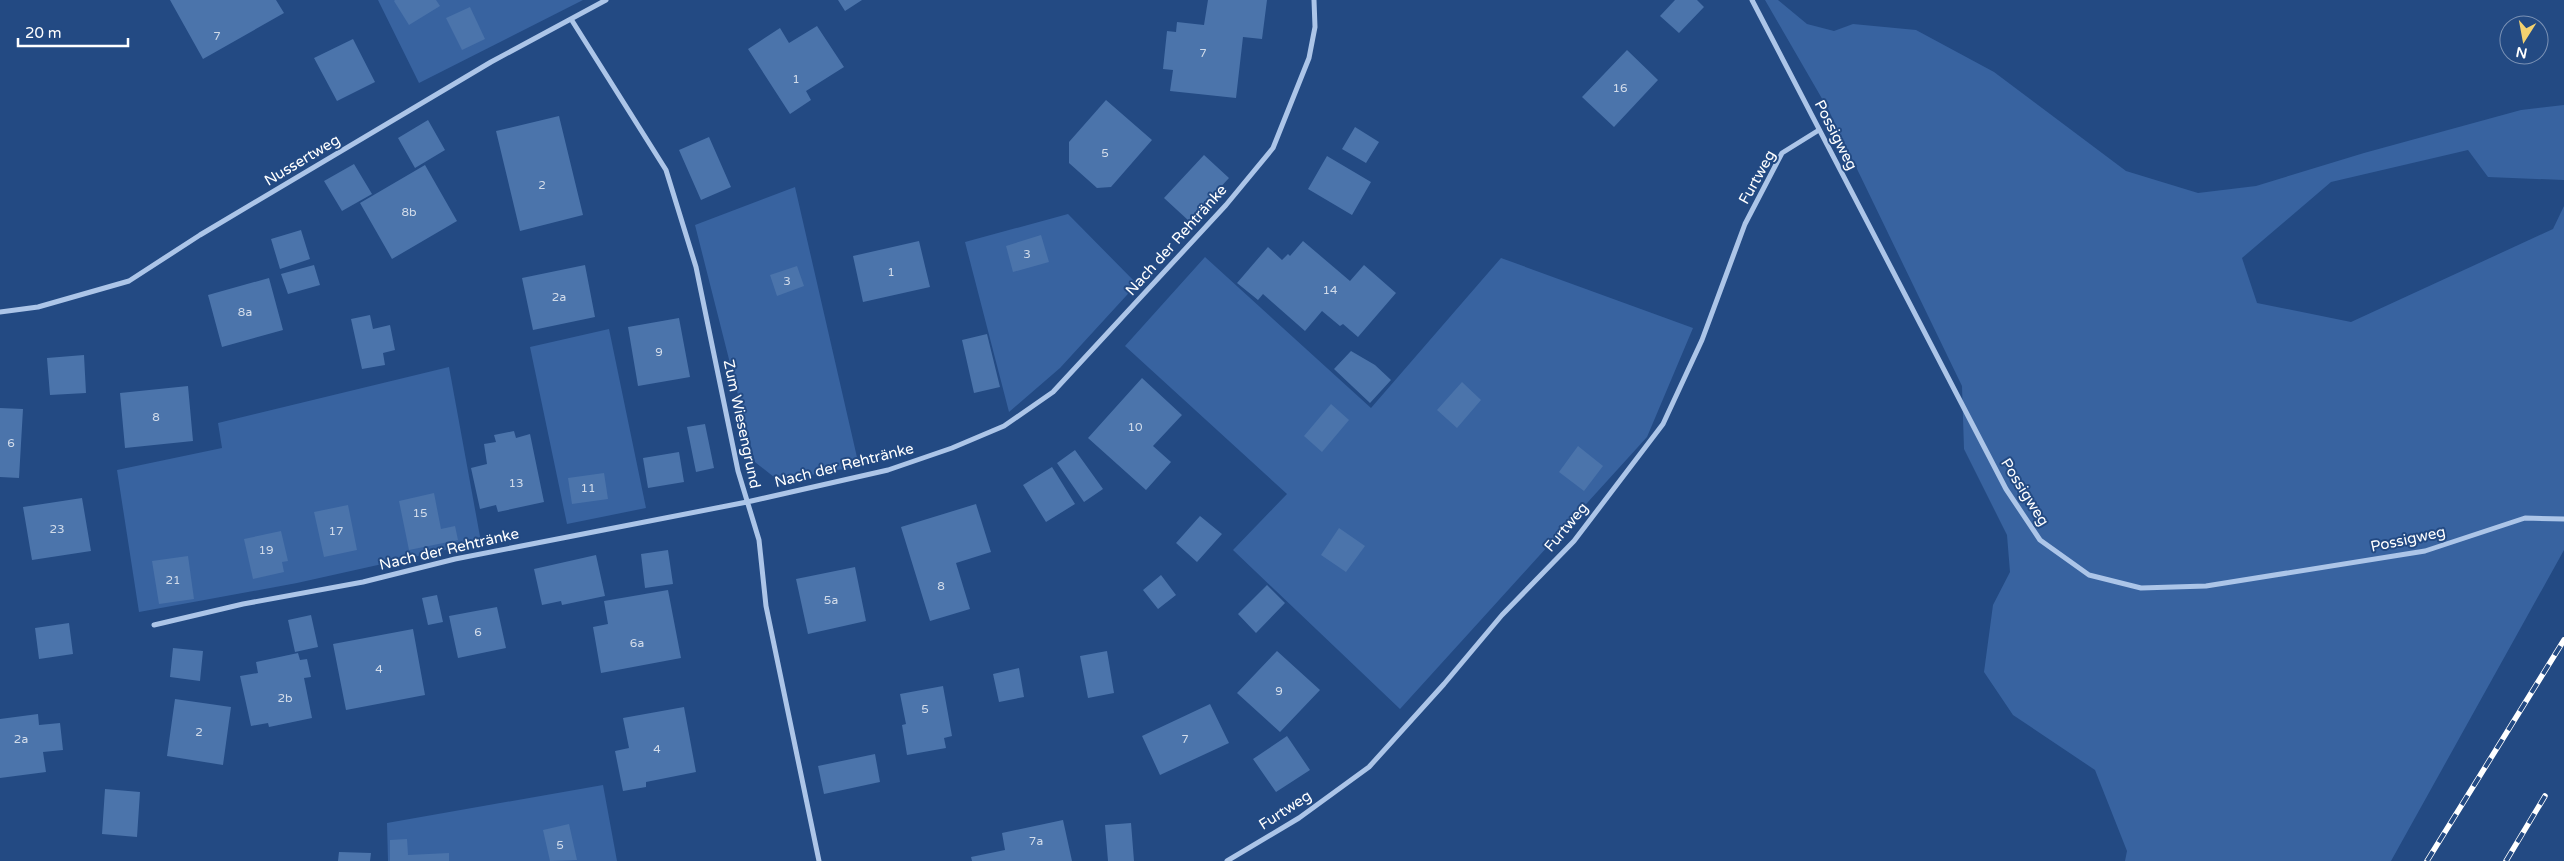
<svg xmlns="http://www.w3.org/2000/svg" width="2564" height="861" viewBox="0 0 2564 861" font-family="'Varela Round',sans-serif">
  <style>
    .green { fill: #3863a0 }
    .building { fill: #4b74ab }
    .lines { fill: none; stroke-linecap: round; stroke-linejoin: round }
    .minor { stroke: #acc5e8; stroke-width: 5 }
    .rail-casing { stroke: #fff; stroke-width: 5.5 }
    .rail { stroke: #234a83; stroke-width: 4; stroke-dasharray: 11; stroke-linecap: butt }
    .labels { text-anchor: middle; dominant-baseline: central; stroke-width: 4; stroke-linejoin: round; paint-order: stroke }
    .number-label { font-size: 12px; fill: #d2dcea }
    .street-label { font-size: 15px; fill: #fff; stroke: #234a83 }
  </style>
  <rect width="100%" height="100%" fill="#234a83"/>
  <!-- green -->
  <path class="green" d="M378,0H583L419,83Z
    M1765,0H1778L1807,24L1834,31L1853,24L1916,30L1994,72L2126,171L2198,193L2256,186L2364,153L2521,110L2564,105V180L2488,177L2468,150L2331,182L2242,258L2257,303L2351,322L2553,229L2564,206V550L2391,861H2125L2127,851L2095,770L2013,715L1984,672L1993,605L2010,572L2007,535L1964,449L1962,386L1828,109Z
    M795,187L859,466L779,481L755,462L695,225Z
    M1068,214L1137,284L1060,368L1009,412L965,242Z
    M1205,257L1371,408L1501,258L1693,328L1647,437L1400,709L1233,550L1287,494L1125,346Z
    M609,329L646,508L567,524L530,347Z
    M449,367L481,542L297,583L139,612L117,470L222,448L218,423Z
    M603,785L617,861H388L387,823Z"/>
  <!-- building -->
  <path class="building" d="M170,0H276L284,13L203,59Z
    M395,0H436L440,6L409,25L394,1Z
    M838,0H862L845,11Z
    M1208,0H1267L1262,39L1243,37L1236,98L1170,91L1173,70L1163,69L1167,31L1176,32L1177,22L1204,25Z
    M1675,0H1697L1704,7L1679,33L1660,16Z
    M470,7L485,39L462,50L446,18Z
    M817,26L844,67L806,91L811,100L790,114L748,49L780,28L789,43Z
    M353,39L375,82L337,101L314,58Z
    M1627,50L1658,80L1614,127L1582,97Z
    M1106,100L1152,140L1111,187L1097,188L1069,163V142Z
    M559,116L583,215L520,231L496,131Z
    M428,120L445,150L415,168L398,138Z
    M1355,127L1379,142L1366,163L1342,149Z
    M709,137L731,187L701,200L679,150Z
    M1204,155L1229,178L1189,221L1164,198Z
    M1327,156L1371,182L1352,215L1308,189Z
    M354,164L372,194L342,211L324,181Z
    M425,165L457,221L392,259L360,203Z
    M301,230L310,259L280,269L271,239Z
    M1041,235L1049,262L1013,272L1006,246Z
    M919,241L930,287L863,302L853,256Z
    M1303,241L1350,281L1364,265L1396,293L1358,337L1343,324L1340,326L1322,311L1305,331L1263,294L1258,300L1237,283L1268,247L1282,260L1288,254L1290,256Z
    M314,265L320,285L288,294L281,274Z
    M585,265L595,317L533,330L522,278Z
    M797,266L804,286L777,296L770,275Z
    M269,278L283,330L222,347L208,295Z
    M370,315L373,329L390,325L395,350L383,353L385,365L362,369L351,319Z
    M679,318L690,377L638,386L628,327Z
    M987,334L1000,387L974,393L962,340Z
    M1351,351L1375,365L1391,380L1370,403L1334,369Z
    M84,355L86,393L50,395L47,358Z
    M1142,378L1182,415L1153,446L1171,462L1146,490L1088,438Z
    M1462,382L1481,400L1457,428L1437,410Z
    M188,386L193,441L125,448L120,393Z
    M1331,404L1349,420L1322,452L1304,436Z
    M0,408L23,409L19,478L0,477Z
    M705,424L714,468L696,472L687,427Z
    M514,431L516,438L530,434L544,502L498,512L496,505L480,509L471,468L487,464L484,444L496,442L494,435Z
    M1578,446L1603,466L1584,491L1559,472Z
    M1075,450L1103,489L1084,502L1057,463Z
    M679,452L684,482L648,488L643,458Z
    M1052,467L1075,504L1046,522L1023,485Z
    M604,473L608,499L572,504L568,478Z
    M434,493L441,529L455,526L458,540L409,550L399,501Z
    M82,498L91,551L32,560L23,507Z
    M976,504L991,552L956,563L970,609L930,621L901,527Z
    M348,505L357,550L324,557L314,512Z
    M1200,516L1222,534L1197,562L1176,543Z
    M1339,528L1365,546L1346,572L1321,555Z
    M281,531L288,561L282,562L284,572L253,579L244,539Z
    M668,550L673,584L645,588L641,554Z
    M596,555L605,596L562,605L561,601L542,605L534,569Z
    M188,556L194,599L159,604L152,561Z
    M855,567L866,621L808,634L796,579Z
    M1161,575L1176,595L1158,609L1143,590Z
    M1267,585L1285,603L1256,633L1238,614Z
    M668,590L681,658L601,673L593,627L608,624L604,601Z
    M437,595L443,622L428,625L422,598Z
    M497,607L506,648L458,658L449,616Z
    M311,615L318,647L295,652L288,620Z
    M69,623L73,654L39,659L35,628Z
    M413,629L425,695L346,710L333,644Z
    M173,648L203,651L200,681L170,677Z
    M1107,651L1114,693L1088,698L1080,656Z
    M1277,651L1320,690L1280,732L1237,693Z
    M298,653L300,660L307,659L311,677L304,678L312,718L269,727L268,723L251,726L240,676L258,673L256,662Z
    M1019,668L1024,697L999,702L993,674Z
    M943,686L952,736L944,738L946,748L907,755L902,725L906,724L900,694Z
    M175,699L231,707L223,765L167,756Z
    M1210,704L1229,743L1160,775L1142,736Z
    M684,707L696,772L646,782V787L623,791L615,751L629,748L623,718Z
    M38,714L39,725L60,723L63,750L43,752L46,772L0,778V719Z
    M1287,736L1310,770L1276,792L1253,759Z
    M875,754L880,782L824,794L818,766Z
    M105,789L140,792L137,837L102,834Z
    M1063,820L1072,861H972L971,857L1005,850L1002,833Z
    M1131,823L1134,861H1108L1105,825Z
    M569,824L577,860L550,861L543,830Z
    M407,839L408,855L449,853V861H390V840Z
    M339,852L371,853L370,861H338Z"/>
  <g class="lines">
    <!-- minor -->
    <path class="minor" d="M1752,0L2006,489L2040,540L2089,575L2141,588L2206,586L2425,551L2525,518L2564,519
      M571,19L666,170L696,267L738,471L759,540L766,606L819,861
      M0,312L38,307L129,281L200,235L491,62L606,0
      M154,625L243,604L363,582L455,559L747,502L888,470L952,448L1004,426L1053,392L1226,205L1273,148L1309,58L1315,27L1314,0
      M1227,861L1299,818L1369,767L1444,684L1502,615L1574,541L1663,424L1702,340L1745,224L1782,153L1819,130"/>
    <!-- rail casing -->
    <g class="rail-casing">
      <path id="rail" d="M2427,861L2564,640
        M2506,861L2545,796"/>
    </g>
    <!-- rail -->
    <use href="#rail" class="rail"/>
  </g>
  <g class="labels">
    <!-- number labels -->
    <g class="number-label">
      <text x="217" y="36">7</text>
      <text x="1203" y="53">7</text>
      <text x="796" y="79">1</text>
      <text x="1620" y="88">16</text>
      <text x="1105" y="153">5</text>
      <text x="542" y="185">2</text>
      <text x="409" y="212">8b</text>
      <text x="1027" y="254">3</text>
      <text x="891" y="272">1</text>
      <text x="787" y="281">3</text>
      <text x="1330" y="290">14</text>
      <text x="559" y="297">2a</text>
      <text x="245" y="312">8a</text>
      <text x="659" y="352">9</text>
      <text x="156" y="417">8</text>
      <text x="1135" y="427">10</text>
      <text x="11" y="443">6</text>
      <text x="516" y="483">13</text>
      <text x="588" y="488">11</text>
      <text x="420" y="513">15</text>
      <text x="57" y="529">23</text>
      <text x="336" y="531">17</text>
      <text x="266" y="550">19</text>
      <text x="173" y="580">21</text>
      <text x="941" y="586">8</text>
      <text x="831" y="600">5a</text>
      <text x="478" y="632">6</text>
      <text x="637" y="643">6a</text>
      <text x="379" y="669">4</text>
      <text x="1279" y="691">9</text>
      <text x="285" y="698">2b</text>
      <text x="925" y="709">5</text>
      <text x="199" y="732">2</text>
      <text x="21" y="739">2a</text>
      <text x="1185" y="739">7</text>
      <text x="657" y="749">4</text>
      <text x="1036" y="841">7a</text>
      <text x="560" y="845">5</text>
    </g>
    <!-- street labels -->
    <g class="street-label">
      <text transform="translate(1836 135) rotate(63)">Possigweg</text>
      <text transform="translate(302 160) rotate(-31)">Nussertweg</text>
      <text transform="translate(1757 177) rotate(-61)">Furtweg</text>
      <text transform="translate(1176 240) rotate(-48)">Nach der Rehtränke</text>
      <text transform="translate(742 424) rotate(78)">Zum Wiesengrund</text>
      <text transform="translate(844 465) rotate(-14)">Nach der Rehtränke</text>
      <text transform="translate(2025 492) rotate(58)">Possigweg</text>
      <text transform="translate(1566 527) rotate(-50)">Furtweg</text>
      <text transform="translate(2408 539) rotate(-12)">Possigweg</text>
      <text transform="translate(449 549) rotate(-13)">Nach der Rehtränke</text>
      <text transform="translate(1285 810) rotate(-33)">Furtweg</text>
    </g>
  </g>
  <!-- north arrow -->
  <g transform="translate(2524 40) rotate(191)"><circle r="24" fill="#234a83" stroke="#7b92b5"/>
  <path d="M0-4L9 19L0 12L-9 19Z" fill="#f3d16f"/>
  <text y="-8" font-size="14" font-weight="bold" text-anchor="middle" fill="#ffffff">N</text>
  </g>
  <!-- scale -->
  <path d="M18 38v8h110v-8" fill="none" stroke="#ffffff" stroke-width="2.5"/>
  <text x="25" y="38" font-size="15" fill="#ffffff" stroke="#234a83" stroke-width="4" paint-order="stroke">20 m</text>
</svg>
